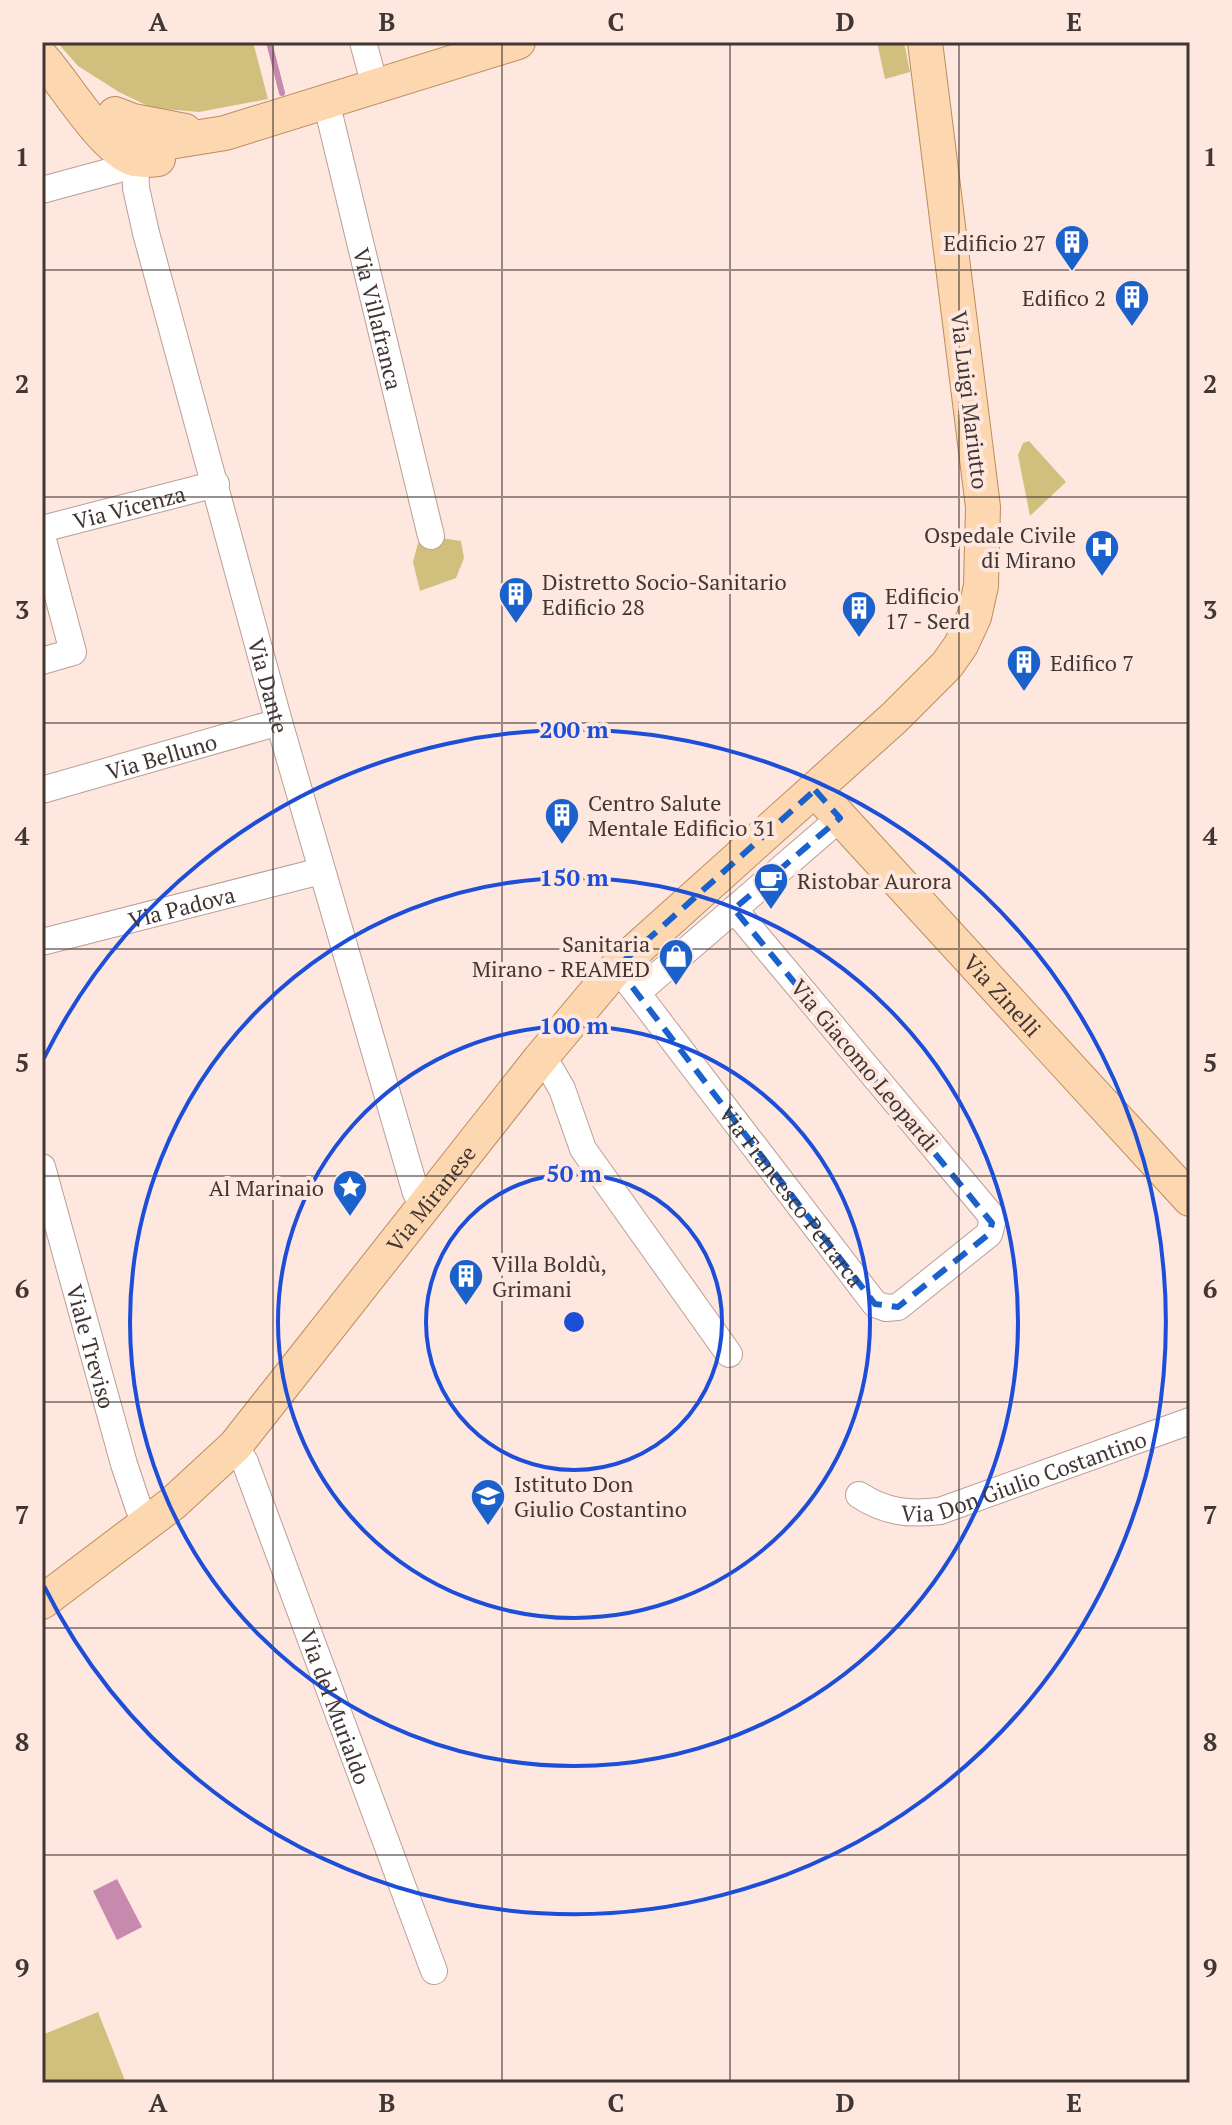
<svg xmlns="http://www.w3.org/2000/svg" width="1232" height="2125" viewBox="0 0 1232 2125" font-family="'PT Serif',serif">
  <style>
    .green { fill: #d1bf7e }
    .water { fill: #c889af }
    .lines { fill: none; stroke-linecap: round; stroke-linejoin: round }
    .stream { stroke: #c889af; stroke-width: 6 }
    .minor-casing { stroke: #ba9f97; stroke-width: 28 }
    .major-casing { stroke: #bb8d60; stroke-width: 36 }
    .minor { stroke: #fff; stroke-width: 26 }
    .major { stroke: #fdd7af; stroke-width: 34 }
    .marked { fill: none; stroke: #1b61cc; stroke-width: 6; stroke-dasharray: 16 10; stroke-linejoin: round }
    .grid { fill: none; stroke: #413633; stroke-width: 2; stroke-opacity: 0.55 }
    .ring { fill: none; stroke: #1d4ed8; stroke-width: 4 }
    .labels { text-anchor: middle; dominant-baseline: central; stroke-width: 8; stroke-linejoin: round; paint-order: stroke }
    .poi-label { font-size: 22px; fill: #413633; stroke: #fee7df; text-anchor: start }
    .street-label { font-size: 22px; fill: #413633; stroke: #fee7df }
    .centre { fill: #1d4ed8; stroke: #fee7df; stroke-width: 4 }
    .ring-label { font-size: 24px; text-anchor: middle; font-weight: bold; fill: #1d4ed8; stroke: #fee7df; stroke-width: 8; stroke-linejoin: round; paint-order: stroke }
    .neatline { fill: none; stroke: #413633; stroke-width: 3 }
    .grid-label { font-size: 26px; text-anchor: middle; font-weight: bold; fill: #413633 }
  </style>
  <rect width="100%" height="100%" fill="#fee7df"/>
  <!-- green -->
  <path class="green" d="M57,42H253L268,99L199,112L152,108L119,92L78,66Z
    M877,42H904L910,72L885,79Z
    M1029,441L1066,482L1030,516L1018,455L1023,443Z
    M441,538L461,541L464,558L456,578L420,591L413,562L418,543Z
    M98,2012L126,2083H42V2035Z"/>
  <!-- water -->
  <path class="water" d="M117,1879L142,1927L117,1940L93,1891Z"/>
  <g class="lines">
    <!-- stream -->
    <path class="stream" d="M269,42L282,93"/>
    <!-- minor casing -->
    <g class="minor-casing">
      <g id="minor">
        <path d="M363,42L375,86"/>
        <path id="s1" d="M326,101L431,536"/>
        <path id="s2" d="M135,159L136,188L146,233L279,722L416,1193L428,1202"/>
        <path d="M42,190L116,170L135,159"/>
        <path id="s3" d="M42,529L216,484"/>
        <path d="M42,536L73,652L42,661"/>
        <path id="s4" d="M42,790L279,722"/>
        <path id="s5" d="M42,942L321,871"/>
        <path id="s6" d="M617,967L875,1304L886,1308L898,1307L989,1234L992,1223L990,1214L734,909"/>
        <path d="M637,993L840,818"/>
        <path d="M540,1059L551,1070L562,1089L583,1149L729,1354"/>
        <path id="s7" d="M42,1167L124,1464L139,1509L150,1521"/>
        <path id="s8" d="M235,1446L245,1462L434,1971"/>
        <path id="s9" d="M859,1495C885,1512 909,1515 940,1511L1190,1421"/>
      </g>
    </g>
    <!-- major casing -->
    <g class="major-casing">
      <g id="major">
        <path d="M42,58C64,82 102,147 132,158C141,161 149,160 158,159"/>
        <path d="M115,114L133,121L185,131"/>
        <path d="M135,159L145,146L225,133L518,42"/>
        <path id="s10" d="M815,790L1190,1199"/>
        <path id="s11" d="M42,1602L172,1504L235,1446L540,1059L617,967L894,718L947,665L961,645L974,617L981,586L983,507L925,42"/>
      </g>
    </g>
    <!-- minor -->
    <use href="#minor" class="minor"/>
    <!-- major -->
    <use href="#major" class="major"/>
  </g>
  <!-- marked area -->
  <path class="marked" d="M815,790L840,818L734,909L992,1223L989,1234L898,1307L875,1304L617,967Z"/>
  <!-- grid -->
  <path class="grid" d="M273,42V2083M502,42V2083M730,42V2083M959,42V2083M42,270H1190M42,497H1190M42,723H1190M42,949H1190M42,1176H1190M42,1402H1190M42,1628H1190M42,1855H1190"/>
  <!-- distance rings -->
  <g class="ring">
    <circle cx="574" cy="1322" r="148"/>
    <circle cx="574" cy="1322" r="296"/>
    <circle cx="574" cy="1322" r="444"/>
    <path d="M44 1058A592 592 0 1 1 44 1586"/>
  </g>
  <!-- icons -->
  <defs>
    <g id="building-pin" transform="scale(1.8)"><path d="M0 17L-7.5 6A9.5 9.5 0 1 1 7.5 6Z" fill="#1b61cc" stroke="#fee7df"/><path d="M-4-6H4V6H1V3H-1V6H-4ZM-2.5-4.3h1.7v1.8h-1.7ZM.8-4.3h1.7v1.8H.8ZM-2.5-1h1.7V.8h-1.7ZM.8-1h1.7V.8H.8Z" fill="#fff"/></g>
    <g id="hospital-pin" transform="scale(1.8)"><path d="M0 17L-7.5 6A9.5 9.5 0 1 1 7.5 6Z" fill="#1b61cc" stroke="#fee7df"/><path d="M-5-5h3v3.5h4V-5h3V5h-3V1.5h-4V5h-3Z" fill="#fff"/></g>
    <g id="cafe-pin" transform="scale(1.8)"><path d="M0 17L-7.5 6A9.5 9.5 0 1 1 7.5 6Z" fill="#1b61cc" stroke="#fee7df"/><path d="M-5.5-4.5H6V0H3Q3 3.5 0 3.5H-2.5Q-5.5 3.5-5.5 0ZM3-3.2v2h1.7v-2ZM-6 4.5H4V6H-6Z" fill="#fff"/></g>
    <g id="shop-pin" transform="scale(1.8)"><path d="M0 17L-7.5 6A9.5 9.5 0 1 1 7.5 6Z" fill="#1b61cc" stroke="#fee7df"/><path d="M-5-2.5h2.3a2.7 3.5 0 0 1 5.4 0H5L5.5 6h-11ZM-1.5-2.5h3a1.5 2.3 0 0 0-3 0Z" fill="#fff"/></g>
    <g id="sight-pin" transform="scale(1.8)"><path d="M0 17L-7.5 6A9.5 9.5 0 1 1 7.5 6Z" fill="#1b61cc" stroke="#fee7df"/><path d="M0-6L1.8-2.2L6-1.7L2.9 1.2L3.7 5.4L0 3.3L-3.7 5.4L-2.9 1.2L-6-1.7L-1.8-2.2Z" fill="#fff"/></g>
    <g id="school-pin" transform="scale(1.8)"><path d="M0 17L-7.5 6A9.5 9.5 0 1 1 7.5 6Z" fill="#1b61cc" stroke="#fee7df"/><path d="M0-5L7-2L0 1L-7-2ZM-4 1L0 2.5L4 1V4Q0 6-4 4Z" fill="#fff"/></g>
  </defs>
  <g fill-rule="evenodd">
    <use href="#building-pin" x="1072" y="242"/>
    <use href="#building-pin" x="1132" y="297"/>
    <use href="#hospital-pin" x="1102" y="547"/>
    <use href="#building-pin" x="516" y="594"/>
    <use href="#building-pin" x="859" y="608"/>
    <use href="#building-pin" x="1024" y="662"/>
    <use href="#building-pin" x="562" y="815"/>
    <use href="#cafe-pin" x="771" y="880"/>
    <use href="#shop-pin" x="676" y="956"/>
    <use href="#sight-pin" x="350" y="1187"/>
    <use href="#building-pin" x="466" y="1276"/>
    <use href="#school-pin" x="488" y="1496"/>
  </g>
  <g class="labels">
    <!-- poi labels -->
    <g class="poi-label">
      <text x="1046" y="242" text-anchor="end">Edificio 27</text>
      <text x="1106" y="297" text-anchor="end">Edifico 2</text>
      <text x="1076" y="534" text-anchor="end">Ospedale Civile<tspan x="1076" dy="25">di Mirano</tspan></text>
      <text x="542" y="581">Distretto Socio-Sanitario<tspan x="542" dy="25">Edificio 28</tspan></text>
      <text x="885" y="595">Edificio<tspan x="885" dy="25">17 - Serd</tspan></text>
      <text x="1050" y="662">Edifico 7</text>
      <text x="588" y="802">Centro Salute<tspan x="588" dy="25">Mentale Edificio 31</tspan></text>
      <text x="797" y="880">Ristobar Aurora</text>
      <text x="650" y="943" text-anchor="end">Sanitaria<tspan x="650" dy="25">Mirano - REAMED</tspan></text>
      <text x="324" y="1187" text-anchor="end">Al Marinaio</text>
      <text x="492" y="1263">Villa Boldù,<tspan x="492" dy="25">Grimani</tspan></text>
      <text x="514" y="1483">Istituto Don<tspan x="514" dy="25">Giulio Costantino</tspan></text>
    </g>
    <!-- street labels -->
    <g class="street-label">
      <text stroke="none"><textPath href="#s1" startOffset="224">Via Villafranca</textPath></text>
      <text transform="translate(970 400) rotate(83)">Via Luigi Mariutto</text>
      <text stroke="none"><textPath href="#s3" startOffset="90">Via Vicenza</textPath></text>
      <text stroke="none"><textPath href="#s2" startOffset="544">Via Dante</textPath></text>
      <text stroke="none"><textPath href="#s4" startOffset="124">Via Belluno</textPath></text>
      <text stroke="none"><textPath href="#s5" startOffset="144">Via Padova</textPath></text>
      <text stroke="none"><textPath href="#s10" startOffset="278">Via Zinelli</textPath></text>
      <text transform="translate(865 1065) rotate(50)">Via Giacomo Leopardi</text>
      <text stroke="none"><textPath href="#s6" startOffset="288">Via Francesco Petrarca</textPath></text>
      <text stroke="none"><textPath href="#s11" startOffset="564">Via Miranese</textPath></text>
      <text stroke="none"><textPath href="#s7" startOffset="186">Viale Treviso</textPath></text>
      <text stroke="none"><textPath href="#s9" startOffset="174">Via Don Giulio Costantino</textPath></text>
      <text stroke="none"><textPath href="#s8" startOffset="280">Via del Murialdo</textPath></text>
    </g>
  </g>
  <circle cx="574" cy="1322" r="12" class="centre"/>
  <g class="ring-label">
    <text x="574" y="738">200 m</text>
    <text x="574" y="886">150 m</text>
    <text x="574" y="1034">100 m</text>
    <text x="574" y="1182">50 m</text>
  </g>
  <!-- border -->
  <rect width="1232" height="2125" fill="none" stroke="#fee7df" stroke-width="88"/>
  <rect x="44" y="44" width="1144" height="2037" class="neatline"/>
  <g class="grid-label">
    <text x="158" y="31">A</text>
    <text x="387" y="31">B</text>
    <text x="616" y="31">C</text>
    <text x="845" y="31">D</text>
    <text x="1074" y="31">E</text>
    <text x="22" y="166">1</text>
    <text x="1210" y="166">1</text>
    <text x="22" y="393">2</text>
    <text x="1210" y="393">2</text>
    <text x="22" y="619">3</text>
    <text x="1210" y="619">3</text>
    <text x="22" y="845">4</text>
    <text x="1210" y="845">4</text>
    <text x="22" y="1072">5</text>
    <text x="1210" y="1072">5</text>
    <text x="22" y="1298">6</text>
    <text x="1210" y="1298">6</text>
    <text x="22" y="1524">7</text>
    <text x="1210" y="1524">7</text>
    <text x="22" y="1751">8</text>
    <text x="1210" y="1751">8</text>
    <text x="22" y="1977">9</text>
    <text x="1210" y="1977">9</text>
    <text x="158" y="2112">A</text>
    <text x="387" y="2112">B</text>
    <text x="616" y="2112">C</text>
    <text x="845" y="2112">D</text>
    <text x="1074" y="2112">E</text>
  </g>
</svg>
